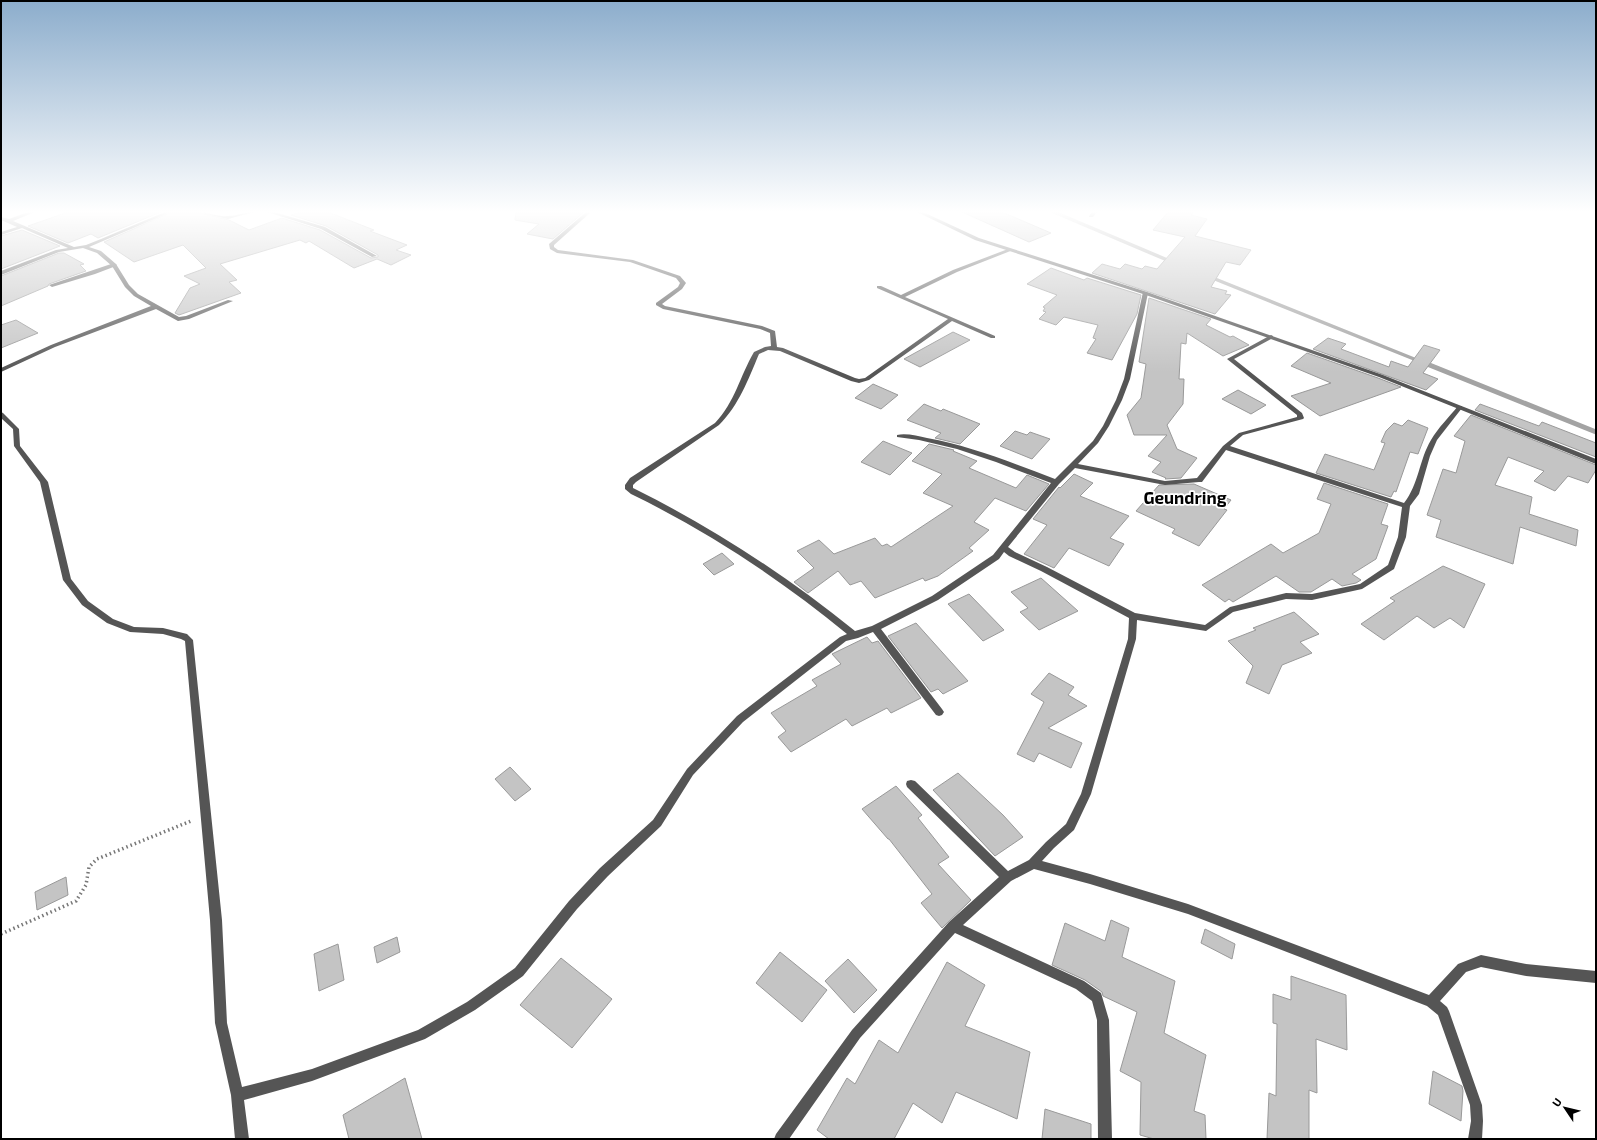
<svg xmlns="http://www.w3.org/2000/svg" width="1597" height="1140" viewBox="0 0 1597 1140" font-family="'Exo 2',sans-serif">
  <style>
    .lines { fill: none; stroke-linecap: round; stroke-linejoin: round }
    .stream-far1 { stroke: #a3a3a3; stroke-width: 3.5 }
    .stream { stroke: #a3a3a3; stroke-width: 5 }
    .building { fill: #c4c4c4; stroke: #999 }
    .path { stroke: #777; stroke-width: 3.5; stroke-dasharray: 1.5 3; stroke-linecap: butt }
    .service { fill: #555; fill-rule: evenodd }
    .minor { fill: #555; fill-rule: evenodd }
    .tertiary { fill: #555; fill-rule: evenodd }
    .labels { text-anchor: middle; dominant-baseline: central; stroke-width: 3.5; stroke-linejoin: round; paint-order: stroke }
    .quarter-label { font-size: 17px; font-weight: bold; fill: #000; stroke: #fff }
  </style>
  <rect width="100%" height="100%" fill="#fff"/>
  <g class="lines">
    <!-- stream-far1 -->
    <path class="stream-far1" d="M1054,212L1172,262
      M1210,277L1429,365"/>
    <!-- stream -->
    <path class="stream" d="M1427,364L1596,432"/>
  </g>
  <!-- building -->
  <path class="building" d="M68,212H161L98,238L91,234L68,243L28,226Z
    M172,212H195L229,220L249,230L282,218L320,230L371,258L378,257V255L326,226L291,215L299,212H328L374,230L370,231L407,245L396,250L411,255L391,265L377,259L354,268L309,241L306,243L300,240L220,264L237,280L229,282L241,293L179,315L175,313L190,288L200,284L184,276L206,268L183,245L134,262L104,242Z
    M516,212H584L553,239L527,234L539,224L515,220Z
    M962,212H1002L1051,233L1029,242Z
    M1168,212H1194L1191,215L1207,219L1195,236L1251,250L1240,265L1226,262L1211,287L1227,291L1225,294L1231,295L1215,314L1092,273L1102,264L1120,269L1125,264L1142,269L1145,266L1157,269L1185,237L1153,230Z
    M22,230L60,246L1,269V236Z
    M59,253H64L84,264L80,265L86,271L49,284L48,286L1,306V276Z
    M1051,268L1084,280L1087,278L1141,295L1137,314L1112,360L1087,353L1096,339L1093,338L1098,325L1064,317L1056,325L1039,319L1046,312L1043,311L1045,308L1043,307L1057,295L1027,284Z
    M1149,298L1211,319L1206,325L1230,337L1233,336L1249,345L1223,356L1187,333L1186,344L1181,343L1179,379H1184L1183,404L1167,425L1177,449L1197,458L1181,478L1165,479L1166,478L1152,472L1161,462L1148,456L1167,435H1134L1127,415L1141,398L1146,364L1139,362Z
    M16,320L38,333L1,348V325Z
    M953,332L970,340L920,367L904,359Z
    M1328,338L1346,344L1341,349L1389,367L1391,361L1408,367L1424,345L1440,350L1423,373L1438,379L1426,390L1313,349Z
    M1307,353L1378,378L1401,387L1320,416L1291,396L1331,383L1291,366Z
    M873,384L898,395L881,409L855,398Z
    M1238,390L1266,405L1251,414L1222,399Z
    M924,404L941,411L943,409L980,424L960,444L935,438L941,433L907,420Z
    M1480,404L1539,426L1542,422L1596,443V457L1475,410Z
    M1471,415L1596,465V470L1588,483L1568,476L1555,491L1534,481L1544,471L1508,457L1495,485L1532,497L1529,514L1578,530L1576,546L1520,527L1513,564L1436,537L1441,520L1427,515L1443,469L1456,473L1465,441L1454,436Z
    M1408,420L1428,428L1418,454L1410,452L1396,492L1394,491L1391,497L1316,473L1325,454L1374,470L1385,443L1381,442L1386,431L1394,423L1402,426Z
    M1015,431L1027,435L1030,432L1050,439L1032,459L1000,446Z
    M883,441L912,453L890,475L861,462Z
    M929,444L954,450L953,451L977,461L969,468L1016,488L1027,475L1049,484L1026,511L995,498L974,522L989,530L969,548L973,551L938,576L925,581L923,578L875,598L861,581L850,585L838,571L808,593L794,582L814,568L797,551L819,540L834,554L875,538L882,546L887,544L891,547L953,506L923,493L942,474L912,461Z
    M1074,474L1093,483L1080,496L1129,516L1110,538L1124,544L1109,566L1069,548L1054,568L1024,554L1047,525L1033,519L1059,487L1060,488Z
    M1324,483L1388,504L1381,524L1388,526L1376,559L1352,574L1361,580L1356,583L1342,586L1332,579L1311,592H1299L1276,576L1233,602L1229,599L1225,602L1202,585L1271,544L1283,553L1319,533L1331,504L1317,499Z
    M1194,484L1231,500L1224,509L1227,510L1199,546L1172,533L1175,529L1136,511L1159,485Z
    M722,553L734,564L714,575L703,564Z
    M1443,566L1485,584L1464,628L1450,618L1434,628L1417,616L1384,640L1361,624L1395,601L1390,598Z
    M1041,578L1078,611L1039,630L1020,612L1028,608L1011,592Z
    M969,594L1004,630L983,641L948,604Z
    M1294,612L1319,634L1300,642L1312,653L1282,665L1269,694L1246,683L1253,666L1228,641L1256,630L1253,628Z
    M916,623L933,642L968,681L943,694L938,689L931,692L888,636Z
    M867,637L872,643L878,641L921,698L891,713L887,708L852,726L846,719L791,752L778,737L786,731L771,713L817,686L812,680L841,664L832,654Z
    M1049,673L1074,687L1068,695L1087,706L1048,728L1082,743L1071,768L1039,753L1034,762L1017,754L1044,702L1031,694Z
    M510,767L531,789L515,801L495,779Z
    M958,773L1003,815L1023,837L995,856L933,790Z
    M896,786L922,815L918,818L949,857L938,864L971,900L942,928L921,903L932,894L889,839H888L862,809Z
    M66,877L68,895L37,910L35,892Z
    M1111,920L1129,928L1122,957L1175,981L1164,1033L1206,1055L1194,1111L1205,1115L1206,1139H1154L1140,1135L1141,1082L1120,1071L1137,1012L1103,996L1102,992L1085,980L1052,965L1065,923L1105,941Z
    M1205,929L1235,944L1232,959L1201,943Z
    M397,937L400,952L377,963L374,947Z
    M338,944L344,980L319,991L314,954Z
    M780,952L827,990L802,1022L756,983Z
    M561,958L612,999L572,1048L520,1005Z
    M848,959L877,990L854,1013L825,981Z
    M947,962L985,985L965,1026L1030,1052L1017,1119L956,1092L942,1123L913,1103L894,1139H829L817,1130L847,1078L855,1084L879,1040L898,1053Z
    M1291,976L1346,995L1347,1050L1316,1039L1317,1093L1309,1090V1139H1267L1269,1093L1276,1096L1277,1024L1273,1023V994L1291,1000Z
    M1433,1071L1462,1086L1463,1091L1461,1121L1429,1104Z
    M405,1078L422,1139H349L343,1115Z
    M1045,1109L1091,1124V1139H1042Z"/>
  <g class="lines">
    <!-- path -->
    <path class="path" d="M1,934L76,901L86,885L89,867L97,859L191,821"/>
    <!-- service -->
    <path class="service" d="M114,263L117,265L116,266L95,274L52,287L49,285Z"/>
    <!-- minor -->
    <path class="minor" d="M28,212H35L13,221L74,247L86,245L101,239L165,212H171L89,247L101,251L116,264L129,285L138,294L179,317L186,316L228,300L233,301L189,319L178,321L156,309L55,347L1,372V368L51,345L151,306L134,296L125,287L112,266L97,253L83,248L59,252L1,275V271L56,250L68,248L22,228L1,235V232L17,227L1,220V217L9,219Z
      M196,212C207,212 219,217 228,216C237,216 245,212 254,212L228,219Z
      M267,212H274L325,227L377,256L372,257L321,229Z
      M586,212H591L554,245V247L558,250L633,260L680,276L686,283L682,289L662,304L665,306L762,326L775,331L777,347L783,348L855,378L859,379L865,378L948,319L877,288V286H881L901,295L953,270L1008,249L1013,250L957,272L905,297L995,336V338H991L952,321L869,380L859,383L851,381L780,351L768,350L759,354C748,380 739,405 719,425L636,482L633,485V488L637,490C715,529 787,576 855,631L872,626L932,596L993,555L1051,483L996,462L957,449L919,440L897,437V435C906,433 918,436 927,438C971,446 1013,463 1055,479L1093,441L1103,426L1116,400L1124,379L1143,292L1148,293L1130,379L1122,400L1109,426L1098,443L1078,464L1165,481L1197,478L1223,446L1239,433L1297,417V415L1227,359L1271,335L1273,336V338L1234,359L1302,413L1304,418L1303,419L1243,435L1230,446L1404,503C1419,484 1419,460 1431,440C1438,428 1449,417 1458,406H1462V408L1437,440L1430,456L1419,494L1410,506L1406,537L1394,569L1362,589L1312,600L1286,599L1233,612L1206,631L1137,620L1136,639L1091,794L1074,830L1054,848L1042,861L1090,874L1188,904L1429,995L1458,964L1481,955L1526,964L1596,971V983L1526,976L1481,967L1466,972L1440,1001L1447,1007L1449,1011L1482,1105L1483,1121L1482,1139H1468L1471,1121L1470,1105L1438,1015L1427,1006L1188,914L1090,884L1034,869L1011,881L963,925L1084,981L1101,993L1109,1020L1112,1139H1098L1097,1020L1092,1001L1076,989L955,933L860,1038L789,1139H774L776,1134L852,1030L949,922L999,877L907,787L906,784L907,781L911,780L915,781L1008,871L1029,860L1046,842L1066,824L1081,794L1128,639L1129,618L1041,571L1009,556L1004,552L999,559L938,600L881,629L942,709L944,712L942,715L939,716L936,715L873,632L858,638L846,641L743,722L693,775L661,826L608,876L577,909L523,976L475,1010L425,1039L312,1081L244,1100L249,1139H235L231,1095L215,1023L210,920L185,641L181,639L163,634L130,632L107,623L82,605L63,580L40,482L14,446L13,429L1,418V412L3,413L19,429L20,446L48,482L71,579L88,601L113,619L134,627L163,628L187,634L193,640L222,920L227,1023L242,1087L312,1069L418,1030L467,1002L515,968L569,901L600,868L653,820L687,769L737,716L840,637L847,634C780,579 709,532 631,494L625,489V485L630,478L715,423C735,402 740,376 754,352L765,347L771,346L770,333L760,329L663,309L656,305V303L678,287L680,283L676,278L630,262L557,253L550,249L549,244ZM1226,450L1402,507L1398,537L1388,565L1360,584L1312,594L1286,593L1230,607L1205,625L1135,613L1047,567L1015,552L1008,547L1059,484L1075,468L1165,485L1199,482H1202Z
      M1092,212H1097L1093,217H1089V216Z"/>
    <!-- tertiary -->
    <path class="tertiary" d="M917,212H923L979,238L1147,292L1383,375L1596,459V464L1379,377L1143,294L975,240Z"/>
  </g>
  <!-- sky -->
  <linearGradient id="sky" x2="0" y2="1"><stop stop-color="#8cadcc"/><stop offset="0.57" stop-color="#fff"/><stop offset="1" stop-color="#fff" stop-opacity="0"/></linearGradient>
  <rect width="1597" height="372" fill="url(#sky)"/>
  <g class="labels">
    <!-- quarter labels -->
    <g class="quarter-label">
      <text x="1185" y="497">Geundring</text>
    </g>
  </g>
  <!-- border -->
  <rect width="1597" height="1140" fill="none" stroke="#000000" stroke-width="4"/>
  <!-- north arrow -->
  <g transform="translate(1565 1108) rotate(305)" stroke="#ffffff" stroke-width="3" paint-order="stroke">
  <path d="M0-3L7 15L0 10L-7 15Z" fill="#000000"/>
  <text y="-6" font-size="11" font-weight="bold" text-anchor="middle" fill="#000000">U</text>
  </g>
</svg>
